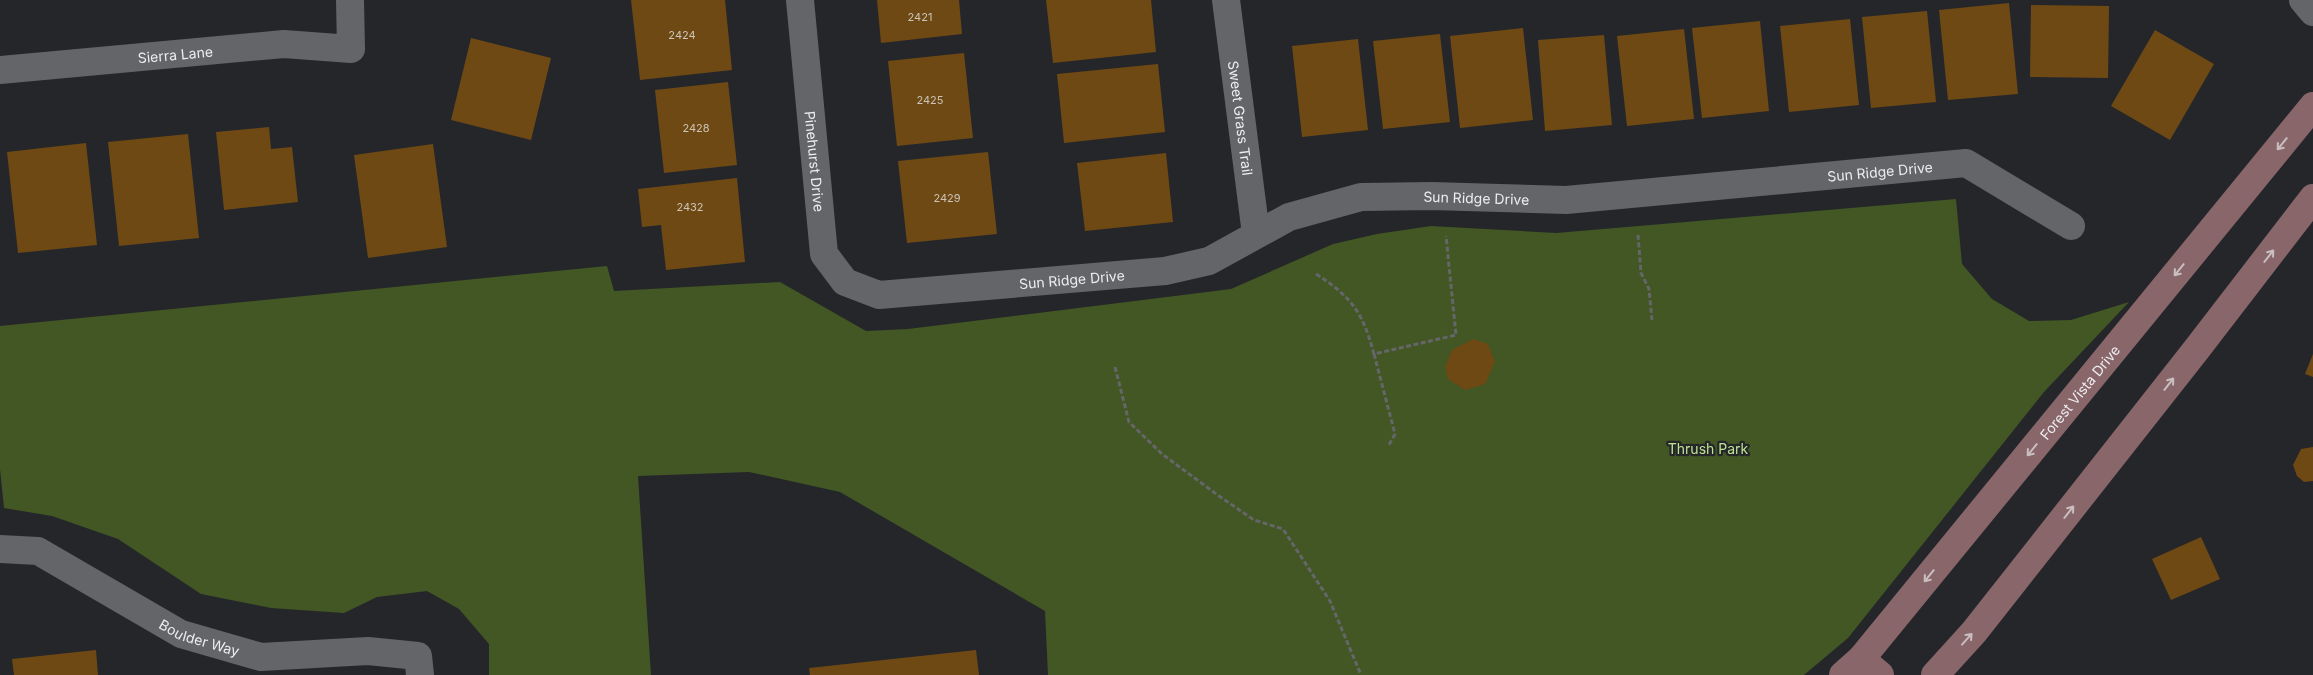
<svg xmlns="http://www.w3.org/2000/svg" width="2313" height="675" viewBox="0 0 2313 675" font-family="Inter,sans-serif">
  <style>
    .green { fill: #425724 }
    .building { fill: #6e4914 }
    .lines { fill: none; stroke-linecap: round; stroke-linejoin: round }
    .path { stroke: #656669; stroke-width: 3; stroke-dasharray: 5 2.5; stroke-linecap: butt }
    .street { stroke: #646569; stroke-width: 28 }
    .secondary { stroke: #89666a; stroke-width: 28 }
    .oneway { stroke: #c9bec0 }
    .labels { text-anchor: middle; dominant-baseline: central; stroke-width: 4.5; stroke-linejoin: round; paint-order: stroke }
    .number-label { font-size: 11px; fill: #ccc4b8 }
    .street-label { font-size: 14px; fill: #ecedef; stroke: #25262a }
    .park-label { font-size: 14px; fill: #bde191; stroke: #25262a }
  </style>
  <rect width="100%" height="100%" fill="#25262a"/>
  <!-- green -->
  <path class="green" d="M1956,199L1962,264L1992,299L2029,321L2071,320L2129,302L2044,392L1848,638L1804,675H1048L1045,611L840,492L749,472L638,476L651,675H489V644L459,609L427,591L377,597L344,613L271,608L201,594L118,539L52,516L4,508L0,469V326L607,266L614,291L780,282L866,331L908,329L1231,289L1333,244L1377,234L1431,226L1556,233Z"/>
  <!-- building -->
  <path class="building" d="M631,0H725L732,70L640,80Z
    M877,0H959L962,34L881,43Z
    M1046,0H1151L1156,52L1053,63Z
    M2009,3L2018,94L1948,100L1939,10Z
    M2031,5L2109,6L2108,78L2030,77Z
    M1927,11L1936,102L1871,108L1862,17Z
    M1850,19L1859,105L1789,112L1780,26Z
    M1760,21L1769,111L1702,118L1692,28Z
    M1523,28L1533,120L1460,128L1450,36Z
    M1684,29L1694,119L1627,126L1617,36Z
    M2155,30L2214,64L2170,140L2111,106Z
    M1440,34L1450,122L1383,129L1373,41Z
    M1604,35L1612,125L1545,131L1538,40Z
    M471,38L551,58L531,140L451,120Z
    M1358,39L1368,130L1302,137L1292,46Z
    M964,53L973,138L897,146L888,61Z
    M1158,64L1165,132L1064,143L1057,74Z
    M728,82L737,165L664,173L655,90Z
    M269,127L271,149L292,147L298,202L224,210L216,132Z
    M188,134L199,238L119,246L108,142Z
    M86,143L97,245L18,253L7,152Z
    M433,144L447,247L368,258L354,155Z
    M988,152L997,234L907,243L898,161Z
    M1166,153L1173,222L1085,231L1077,163Z
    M737,178L745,262L666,270L661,225L642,227L638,189Z
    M1473,339L1488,344L1495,362L1485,384L1465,390L1448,379L1445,367L1452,350Z
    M2313,354V377L2305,374Z
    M2313,447V481L2304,482L2297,476L2293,465L2301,449Z
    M2201,537L2220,579L2171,600L2152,559Z
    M96,650L98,675H14L12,659Z
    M976,650L979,675H810L809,668Z"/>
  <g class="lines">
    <!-- path -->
    <path class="path" d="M1638,235L1641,273L1649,289L1652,320
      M1316,274C1352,297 1363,313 1374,354L1456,335L1446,236
      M1374,354L1395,434L1389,445
      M1115,367L1129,422L1162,454L1219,496L1254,520L1283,529L1330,601L1361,675"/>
    <!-- street -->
    <g class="street">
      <path id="s1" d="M800,0L824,254L845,282L879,295L1165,271L1209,261L1289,217L1361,197L1431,196L1566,200L1966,163L2071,226"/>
      <path id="s2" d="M1226,0L1256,234"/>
      <path d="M2303,0L2313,12"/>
      <path id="s3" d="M0,70L284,44L351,49L350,0"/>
      <path id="s4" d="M0,549L38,551L181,634L261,657L368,651L418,656L420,675"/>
    </g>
    <!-- secondary -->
    <g class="secondary">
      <path d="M1861,659L1880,675"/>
      <path id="s5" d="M1843,675L1861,659L2313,106"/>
      <path d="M1935,675L1974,632L2196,350L2313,198"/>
    </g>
  </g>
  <!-- one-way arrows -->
  <defs><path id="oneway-shaft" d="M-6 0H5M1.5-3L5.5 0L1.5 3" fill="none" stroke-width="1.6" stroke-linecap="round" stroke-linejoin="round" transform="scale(1.25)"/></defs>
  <g class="oneway">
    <use href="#oneway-shaft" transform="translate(2282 144) rotate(129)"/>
    <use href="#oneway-shaft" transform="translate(2269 256) rotate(-52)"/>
    <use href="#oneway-shaft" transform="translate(2179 270) rotate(129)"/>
    <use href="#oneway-shaft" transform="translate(2169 384) rotate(-52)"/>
    <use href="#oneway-shaft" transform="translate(2032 450) rotate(129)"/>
    <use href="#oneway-shaft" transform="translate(2069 512) rotate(-52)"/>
    <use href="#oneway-shaft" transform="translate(1929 576) rotate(129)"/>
    <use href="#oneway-shaft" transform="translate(1967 639) rotate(-48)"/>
  </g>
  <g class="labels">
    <!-- number labels -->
    <g class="number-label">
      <text x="920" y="17">2421</text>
      <text x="682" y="35">2424</text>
      <text x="930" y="100">2425</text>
      <text x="696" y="128">2428</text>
      <text x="947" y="198">2429</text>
      <text x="690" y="207">2432</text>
    </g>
    <!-- street labels -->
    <g class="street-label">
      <text stroke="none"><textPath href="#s3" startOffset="176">Sierra Lane</textPath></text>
      <text stroke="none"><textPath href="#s2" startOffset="119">Sweet Grass Trail</textPath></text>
      <text stroke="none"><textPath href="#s1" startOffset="162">Pinehurst Drive</textPath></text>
      <text stroke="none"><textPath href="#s1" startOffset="1345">Sun Ridge Drive</textPath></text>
      <text stroke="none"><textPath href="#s1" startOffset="940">Sun Ridge Drive</textPath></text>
      <text stroke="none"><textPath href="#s1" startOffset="520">Sun Ridge Drive</textPath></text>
      <text stroke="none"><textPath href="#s5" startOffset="369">Forest Vista Drive</textPath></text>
      <text stroke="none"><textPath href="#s4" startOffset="222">Boulder Way</textPath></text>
    </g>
    <!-- park labels -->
    <g class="park-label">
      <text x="1708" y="448">Thrush Park</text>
    </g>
  </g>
</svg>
